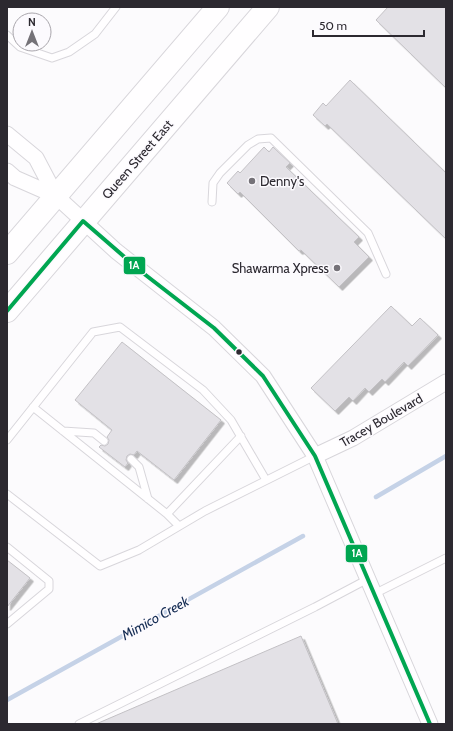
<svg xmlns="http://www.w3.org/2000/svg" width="453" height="731" viewBox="0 0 453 731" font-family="Cabin,sans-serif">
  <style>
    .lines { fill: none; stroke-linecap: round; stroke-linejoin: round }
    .stream { stroke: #c5d2e7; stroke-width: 4.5 }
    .building { fill: #e3e1e6; stroke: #c3c1c5; filter: url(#shadow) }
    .service-casing { stroke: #d8d6db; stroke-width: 9 }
    .minor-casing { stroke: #d8d6db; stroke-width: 17 }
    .primary-casing { stroke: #d8d6db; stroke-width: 24 }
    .service { stroke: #fffeff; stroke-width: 7 }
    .minor { stroke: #fffeff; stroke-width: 15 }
    .primary { stroke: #fffeff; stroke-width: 22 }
    .bus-1-casing { stroke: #fcfafe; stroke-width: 7 }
    .bus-1 { stroke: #00a651; stroke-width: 4 }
    .poi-dot { fill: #757278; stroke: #fcfafe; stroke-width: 1.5 }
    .bus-dot { fill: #2c2930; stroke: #fcfafe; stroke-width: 1.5 }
    .labels { text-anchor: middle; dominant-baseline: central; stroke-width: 3; stroke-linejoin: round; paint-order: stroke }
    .street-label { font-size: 13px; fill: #2c2930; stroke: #fcfafe }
    .poi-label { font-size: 13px; fill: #2c2930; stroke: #fcfafe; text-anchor: start }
    .water-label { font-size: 14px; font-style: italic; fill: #132b52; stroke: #fcfafe }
    .line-badge { stroke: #fcfafe; stroke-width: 1.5 }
    .badge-label { font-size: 11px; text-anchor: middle; font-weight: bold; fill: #fff }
  </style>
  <defs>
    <filter id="shadow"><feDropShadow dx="3.5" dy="3.5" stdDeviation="0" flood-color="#0004"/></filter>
  </defs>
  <rect width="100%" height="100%" fill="#fcfbfd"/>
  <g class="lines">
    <!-- stream -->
    <path class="stream" d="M376,497L446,456
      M7,700L303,536"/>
  </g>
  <!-- building -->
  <path class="building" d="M388,7H446V88L376,20Z
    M350,80L446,173V239L327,124L325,126L313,115L323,103L326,106Z
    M264,147L269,152L273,147L290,163L286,167L359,237L354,242L369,257L339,287L301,250L299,251L240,192L238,194L227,183L238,171L240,173Z
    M391,306L412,326L420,318L438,335L408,366L404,362L385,382L382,379L369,392L365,388L353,401L349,397L335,411L311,388Z
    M122,342L221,420L174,480L137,451L134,455L130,454L127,456L126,460L128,463L125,467L99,447L101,445L105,446L108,444L109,440L107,437L112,430L75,400Z
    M7,560L30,578L7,607Z
    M301,636L338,724H96Z"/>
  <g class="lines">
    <!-- service casing -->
    <g class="service-casing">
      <path id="service" d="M7,35L20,47L52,58L69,52L95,34L116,7
        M212,202L213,183L220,173L248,145L258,139L271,138L368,233L386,274
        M33,407L167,514
        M63,431L94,433L104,441
        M7,440L93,332L120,327L203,390L231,420L266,480
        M131,459L139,467L148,499
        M7,494L100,566L139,550L205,511L315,456
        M179,526L167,514L241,436
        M7,547L49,581V589L7,624
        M374,594L446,558
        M79,724L315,607L368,579"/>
    </g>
    <!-- minor casing -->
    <g class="minor-casing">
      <path id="minor" d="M7,134L36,158L56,196
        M7,171L15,178L56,196L116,251L214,328L263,376L315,456L430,724
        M315,456L353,438L446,382"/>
    </g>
    <!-- primary casing -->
    <g class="primary-casing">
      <path id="primary" d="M7,253L218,7
        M7,311L268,7"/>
    </g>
    <!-- service -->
    <use href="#service" class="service"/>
    <!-- minor -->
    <use href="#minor" class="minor"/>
    <!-- primary -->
    <use href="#primary" class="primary"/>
    <!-- bus-1 casing -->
    <g class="bus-1-casing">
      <path id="bus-1" d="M7,311L83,221L143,273L214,328L263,376L315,456L430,724"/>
    </g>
    <!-- bus-1 -->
    <use href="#bus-1" class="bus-1"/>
  </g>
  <!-- markers -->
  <g class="poi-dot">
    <circle cx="252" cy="181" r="4"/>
    <circle cx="337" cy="268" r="4"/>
  </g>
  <circle class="bus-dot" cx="239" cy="352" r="3.5"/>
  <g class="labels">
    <!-- street labels -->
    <g class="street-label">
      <text transform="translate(137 159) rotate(-49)">Queen Street East</text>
      <text transform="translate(381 420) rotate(-30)">Tracey Boulevard</text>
    </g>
    <!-- poi labels -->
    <g class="poi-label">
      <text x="260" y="181">Denny's</text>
      <text x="329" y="268" text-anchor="end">Shawarma Xpress</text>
    </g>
    <!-- water labels -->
    <g class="water-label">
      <text transform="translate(155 618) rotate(-29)">Mimico Creek</text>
    </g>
  </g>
  <g class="line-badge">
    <rect x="123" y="256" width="23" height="19" rx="4" fill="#00a651"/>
    <rect x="345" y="544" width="23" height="19" rx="4" fill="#00a651"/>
  </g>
  <g class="badge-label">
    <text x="134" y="269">1A</text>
    <text x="357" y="557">1A</text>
  </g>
  <!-- border -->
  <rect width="453" height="731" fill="none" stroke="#2c2930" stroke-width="16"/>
  <!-- north arrow -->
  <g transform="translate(32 32)"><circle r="19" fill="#fcfafe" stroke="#a9a6ac"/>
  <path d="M0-3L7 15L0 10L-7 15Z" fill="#757278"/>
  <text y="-6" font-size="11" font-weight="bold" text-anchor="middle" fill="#2c2930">N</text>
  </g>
  <!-- scale -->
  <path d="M313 30v6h111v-6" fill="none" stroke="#2c2930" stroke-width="2"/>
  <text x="319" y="30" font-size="12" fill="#2c2930" stroke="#fcfafe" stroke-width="3" paint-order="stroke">50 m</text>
</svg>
